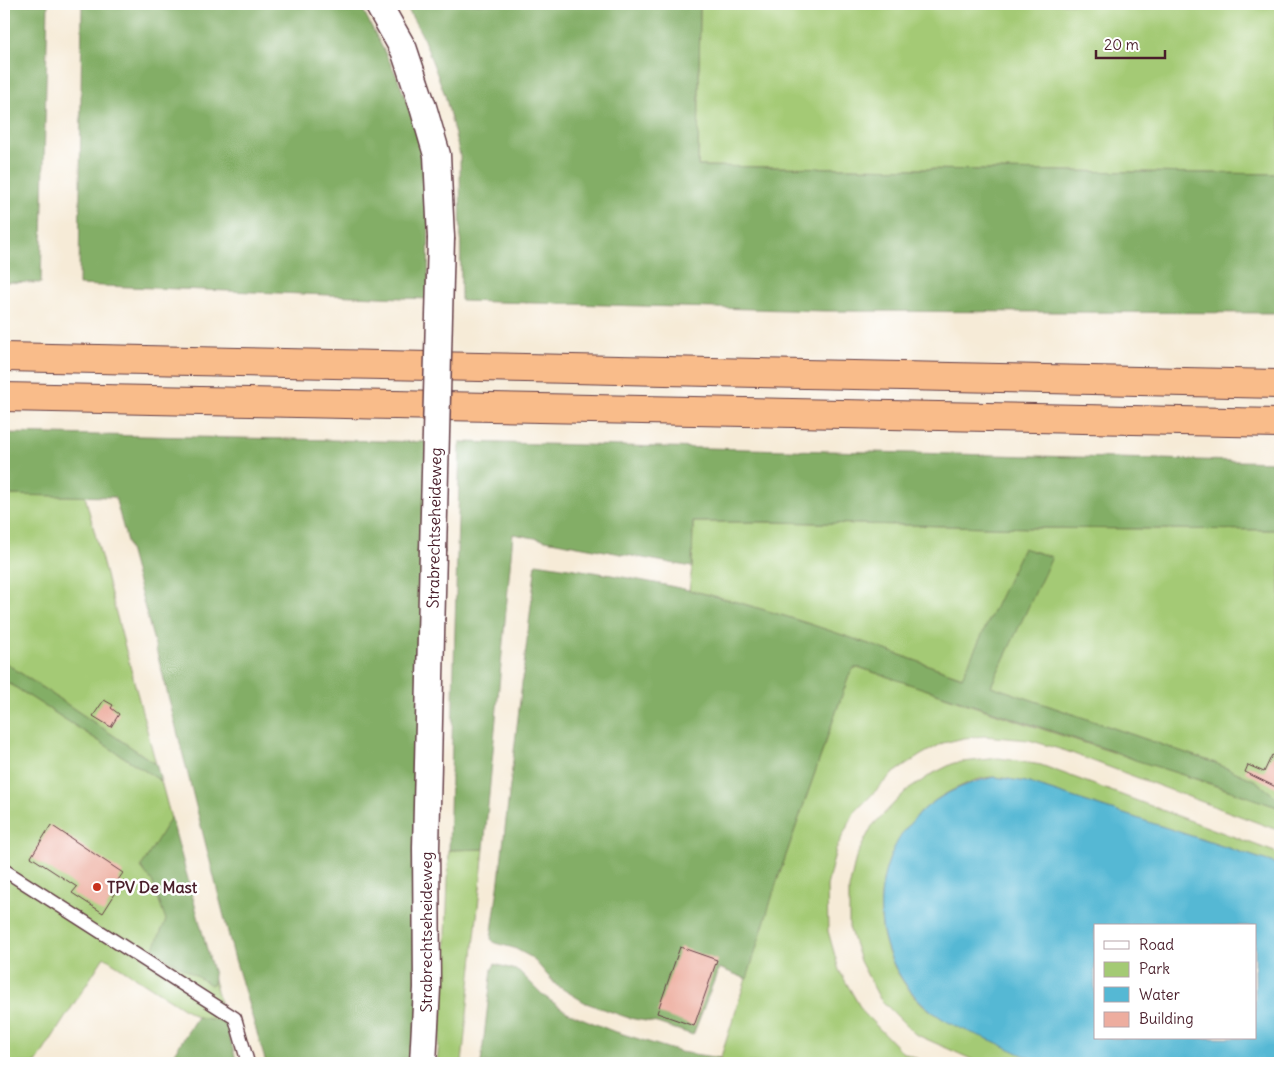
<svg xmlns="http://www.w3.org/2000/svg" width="1284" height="1067" viewBox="0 0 1284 1067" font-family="Delius,sans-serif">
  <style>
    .green { fill: #a4ca74; stroke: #777450 }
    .forest { fill: #83ae66; stroke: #666648 }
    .water { fill: #55b8d4; stroke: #506c80; fill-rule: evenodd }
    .building { fill: #edad9f }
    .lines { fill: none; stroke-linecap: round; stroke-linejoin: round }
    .service-casing { stroke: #643e45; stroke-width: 15 }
    .minor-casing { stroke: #643e45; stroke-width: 29 }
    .motorway-casing { stroke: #643e45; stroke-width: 30 }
    .service { stroke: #fff; stroke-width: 12 }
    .minor { stroke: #fff; stroke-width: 26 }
    .motorway { stroke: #f9bc8a; stroke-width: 28 }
    .minor-bridge-casing { stroke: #643e45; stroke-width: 29; stroke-linecap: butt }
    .minor-bridge { stroke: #fff; stroke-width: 26 }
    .poi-dot { fill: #c8321e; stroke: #fff; stroke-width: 2 }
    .labels { text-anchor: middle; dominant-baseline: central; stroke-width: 5; stroke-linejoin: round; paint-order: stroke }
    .street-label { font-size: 16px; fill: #4a1f2b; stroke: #fff }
    .poi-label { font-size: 16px; font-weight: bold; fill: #4a1f2b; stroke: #fff; text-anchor: start }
  </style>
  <rect width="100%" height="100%" fill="#fff"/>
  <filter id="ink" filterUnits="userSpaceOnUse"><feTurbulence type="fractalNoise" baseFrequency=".02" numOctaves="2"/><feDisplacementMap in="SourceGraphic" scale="10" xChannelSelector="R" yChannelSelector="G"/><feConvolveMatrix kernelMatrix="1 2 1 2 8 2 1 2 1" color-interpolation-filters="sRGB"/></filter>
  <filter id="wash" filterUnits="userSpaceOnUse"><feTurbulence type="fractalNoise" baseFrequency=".0096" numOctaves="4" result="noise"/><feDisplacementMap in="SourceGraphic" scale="20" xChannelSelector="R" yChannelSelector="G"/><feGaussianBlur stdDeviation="1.12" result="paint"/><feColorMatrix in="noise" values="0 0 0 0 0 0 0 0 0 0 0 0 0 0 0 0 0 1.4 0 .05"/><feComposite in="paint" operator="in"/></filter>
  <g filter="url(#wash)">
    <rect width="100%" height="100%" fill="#f6ebd7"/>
    <!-- green -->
    <path class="green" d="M700,4H1280V174L698,166Z
      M4,495L85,496L156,764L4,662Z
      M693,522H774L1036,528L1280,530V801L1256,781L1215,763L991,686L1051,557L1023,549L963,677C872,646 782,611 689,590L692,567Z
      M854,668H861C880,675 900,680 919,687C1039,730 1161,766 1280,808V831L1066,751L1029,740L984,736L964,738L943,743L921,755L891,775L854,813L836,849L827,886L828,931L839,970L863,1012L902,1052L927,1063H719L777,881L842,695L850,673Z
      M4,680L161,781L225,1021L197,1017L104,957L36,1063H4Z
      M999,758L1041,765L1280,854V865L1026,782C1016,781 1006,778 996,777C981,776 963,785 949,792C872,833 858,936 917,999C935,1018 958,1026 982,1036C1003,1045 1024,1054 1045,1063H980L915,1034L880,999L860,961L849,927V889L856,857L872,826L905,792L932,774L954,763Z
      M484,849L462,1063H437L444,994L449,850Z"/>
    <!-- forest -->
    <path class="forest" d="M4,4H48L41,283L4,282Z
      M82,4H360L397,76L421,139L429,195L428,299L79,285Z
      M405,4H700L698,166L1280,174V313L823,311L461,301L460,155L445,95L422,35Z
      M4,433L428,442L418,1019L410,1063H266L234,956L161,668L115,497L4,495Z
      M460,442L1280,462V530L1036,528L774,522H693L692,567L513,534L484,849L449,850Z
      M1023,548L1052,557L991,686L1215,763L1256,781L1277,798L1280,801V808L1203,781L1135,760L1121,754L861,668H854L850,673L842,695L777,881L747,979L719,968L693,1035L657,1023L629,1018L586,1003L556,985L536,962L529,956L514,948L495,943L491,939L499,880L536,563C601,573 666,583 729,600C808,621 885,650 962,677Z
      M4,662L156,764L161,781L4,680Z
      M171,817L214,975L213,984L211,985L153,950L166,920L152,881L141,867Z
      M495,964L519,971L544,996L567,1012L610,1030L680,1052L720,1058L719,1063H481L492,969Z
      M197,1017L225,1021L237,1063H168Z"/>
    <!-- water -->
    <path class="water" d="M995,777L1026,782L1280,865V1063C1226,1063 1172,1063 1117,1063C1101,1063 1085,1063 1068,1063C1061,1063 1053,1064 1046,1063C1033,1061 1006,1047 993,1041C978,1035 962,1030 948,1022C893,991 868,926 887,866C903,815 944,787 995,777ZM1095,926H1255V1038H1095Z"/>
    <g id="blocks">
      <!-- building -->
      <path class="building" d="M104,700L113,705L111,708L119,714L111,727L93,716Z
        M1272,755L1280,759V789L1245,772L1248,765L1264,772Z
        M51,825L123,873L118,880L122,883L103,913L72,893L77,887L31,857Z
        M680,947L717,960L694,1026L657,1013Z"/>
    </g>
  </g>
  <g filter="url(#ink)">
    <use href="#blocks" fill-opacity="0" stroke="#643e45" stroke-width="1"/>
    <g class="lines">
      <!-- service casing -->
      <g class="service-casing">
        <path id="service" d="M4,870L235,1018L248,1063"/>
      </g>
      <!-- minor casing -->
      <g class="minor-casing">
        <path id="minor" d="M378,4L404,50L423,107L437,155L441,238
          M423,1063L427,988L426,848L433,551"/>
      </g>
      <!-- motorway casing -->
      <g class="motorway-casing">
        <path id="motorway" d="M4,357L1280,384
          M4,397L1280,423"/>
      </g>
      <!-- service -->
      <use href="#service" class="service"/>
      <!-- minor -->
      <use href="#minor" class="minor"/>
      <!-- motorway -->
      <use href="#motorway" class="motorway"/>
      <!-- minor-bridge casing -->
      <g class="minor-bridge-casing">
        <path id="minor-bridge" d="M433,551L441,238"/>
      </g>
      <!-- minor-bridge -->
      <use href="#minor-bridge" class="minor-bridge"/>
    </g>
  </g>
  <!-- markers -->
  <circle class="poi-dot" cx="97" cy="887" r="5"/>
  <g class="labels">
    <!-- street labels -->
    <g class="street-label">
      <text transform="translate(434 528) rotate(-89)">Strabrechtseheideweg</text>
      <text transform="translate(426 932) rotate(-90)">Strabrechtseheideweg</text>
    </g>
    <!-- poi labels -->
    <g class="poi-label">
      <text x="107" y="887">TPV De Mast</text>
    </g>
  </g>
  <!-- margin -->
  <rect width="1284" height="1067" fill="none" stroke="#fff" stroke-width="20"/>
  <!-- legend -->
  <rect x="1094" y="924" width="162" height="115" fill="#ffffff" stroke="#b7a5aa"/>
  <rect x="1104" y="941" width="25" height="8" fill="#ffffff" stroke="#b7a5aa"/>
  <text x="1139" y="950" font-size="15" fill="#4a1f2b">Road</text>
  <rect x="1104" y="962" width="25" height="15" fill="#a4ca74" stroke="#b7a5aa"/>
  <text x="1139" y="974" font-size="15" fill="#4a1f2b">Park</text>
  <rect x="1104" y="987" width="25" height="15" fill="#55b8d4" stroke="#b7a5aa"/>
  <text x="1139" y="1000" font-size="15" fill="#4a1f2b">Water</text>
  <rect x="1104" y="1012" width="25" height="15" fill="#edad9f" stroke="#b7a5aa"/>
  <text x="1139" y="1024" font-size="15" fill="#4a1f2b">Building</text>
  <!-- scale -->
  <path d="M1096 50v8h69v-8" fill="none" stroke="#4a1f2b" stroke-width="2.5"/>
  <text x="1104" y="50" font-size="15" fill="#4a1f2b" stroke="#ffffff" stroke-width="4" paint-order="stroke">20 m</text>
</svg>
